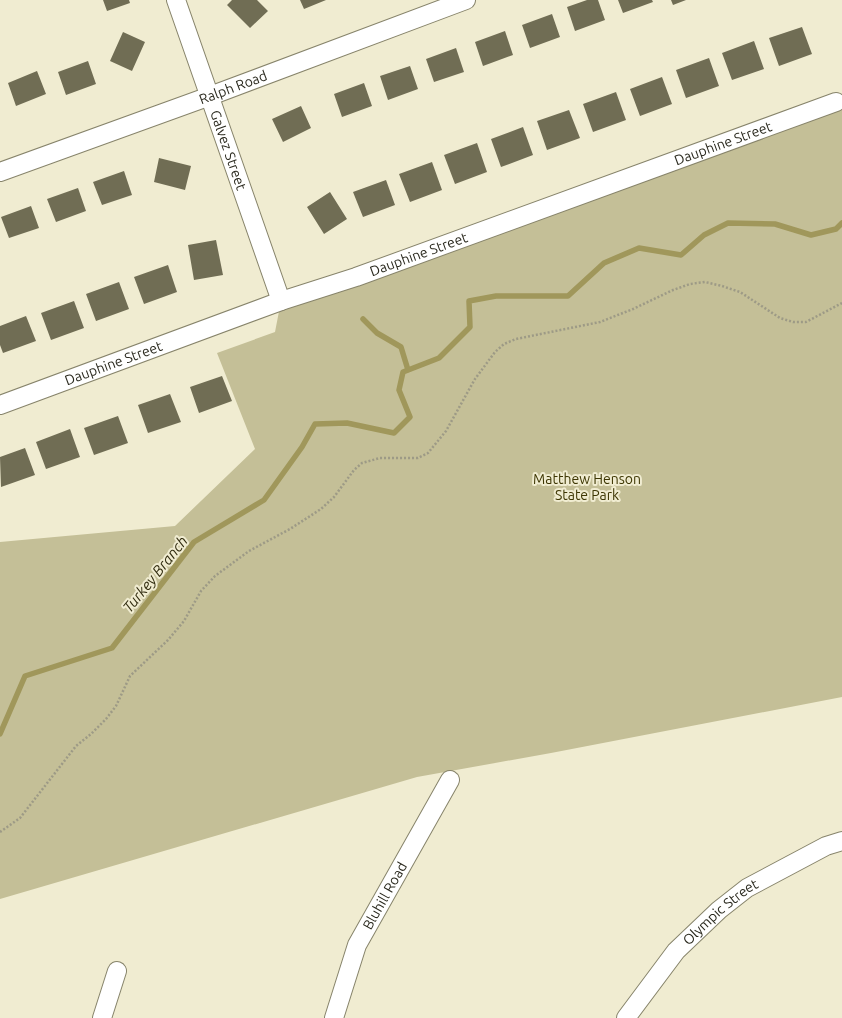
<svg xmlns="http://www.w3.org/2000/svg" width="842" height="1018" viewBox="0 0 842 1018" font-family="Ubuntu,sans-serif">
  <style>
    .green { fill: #c4bf97 }
    .lines { fill: none; stroke-linecap: round; stroke-linejoin: round }
    .stream { stroke: #a0975b; stroke-width: 5.5 }
    .building { fill: #706d54 }
    .minor-casing { stroke: #87846b; stroke-width: 20 }
    .path { stroke: #9d9a86; stroke-width: 2.5; stroke-dasharray: 2 2; stroke-linecap: butt }
    .minor { stroke: #fff; stroke-width: 18 }
    .labels { text-anchor: middle; dominant-baseline: central; stroke-width: 4; stroke-linejoin: round; paint-order: stroke }
    .street-label { font-size: 14px; fill: #2b2a1f; stroke: #f0ecd1 }
    .park-label { font-size: 14px; fill: #3d3603; stroke: #f0ecd1 }
    .water-label { font-size: 15px; font-style: italic; fill: #312c10; stroke: #f0ecd1 }
  </style>
  <rect width="100%" height="100%" fill="#f0ecd1"/>
  <!-- green -->
  <path class="green" d="M842,96V697L551,753L417,777L0,899V542L175,526L255,449L217,353L275,332L281,301Z"/>
  <g class="lines">
    <!-- stream -->
    <path class="stream" d="M363,319L377,333L401,347L408,370
      M0,734L25,676L112,648L194,542L264,500L302,447L315,424L347,423L394,433L410,417L399,390L403,372L439,358L470,327L469,301L496,296H568L604,263L639,248L681,255L704,235L728,223L775,224L811,235L836,229L842,223"/>
  </g>
  <!-- building -->
  <path class="building" d="M103,0H129L130,3L107,11Z
    M232,0H257L268,11L250,28L227,5Z
    M300,0H326L304,9Z
    M587,0H598L605,20L575,31L567,7Z
    M618,0H652L653,2L623,13Z
    M671,0H686L673,5Z
    M552,14L560,37L530,48L522,25Z
    M802,27L812,54L779,66L769,38Z
    M505,31L513,55L483,66L475,42Z
    M123,32L145,42L132,71L110,61Z
    M754,41L764,69L732,80L722,53Z
    M456,48L464,72L434,82L426,59Z
    M709,58L719,86L686,98L676,70Z
    M88,61L96,84L66,95L58,72Z
    M410,66L418,89L388,100L380,76Z
    M37,71L46,94L16,106L8,83Z
    M662,77L672,104L640,116L630,89Z
    M364,83L372,106L342,117L334,94Z
    M616,92L626,120L593,132L583,104Z
    M301,106L311,128L283,142L272,119Z
    M569,110L580,138L547,150L537,121Z
    M523,127L533,155L501,167L491,139Z
    M477,143L487,172L455,184L444,155Z
    M159,158L191,166L185,190L154,182Z
    M432,162L442,190L410,202L399,174Z
    M124,171L132,195L102,205L93,182Z
    M386,180L395,205L363,217L353,192Z
    M78,188L86,211L56,222L47,199Z
    M330,192L347,219L324,234L307,207Z
    M31,206L39,228L9,238L1,217Z
    M216,240L223,275L194,280L188,245Z
    M168,265L177,292L144,304L134,277Z
    M119,282L129,309L96,321L86,294Z
    M74,301L84,328L51,340L41,313Z
    M26,316L36,341L3,353L0,345V326Z
    M222,376L232,401L199,413L190,387Z
    M170,394L181,422L148,433L138,405Z
    M118,416L128,443L94,455L84,428Z
    M70,429L80,457L46,469L36,442Z
    M25,448L35,475L1,487L0,457Z"/>
  <g class="lines">
    <!-- minor casing -->
    <g class="minor-casing">
      <g id="minor">
        <path id="s1" d="M176,0L281,301"/>
        <path id="s2" d="M0,172L210,96L466,0"/>
        <path id="s3" d="M0,405L281,301L356,277L836,102"/>
        <path d="M102,1018L117,971"/>
        <path id="s4" d="M334,1018L357,945L450,780"/>
        <path id="s5" d="M626,1018L676,951L719,910L747,888L826,846L842,841"/>
      </g>
    </g>
    <!-- path -->
    <path class="path" d="M0,832L20,818L76,746L91,734L106,719L116,706L130,676L168,640L184,621L201,591L215,576L249,551L290,529L321,509L334,497L354,470L362,463L380,458H418L428,453L446,431L475,379L495,352L504,344L516,339L600,322L633,309L673,290L690,284L705,282L722,286L740,292L780,318L793,322H806L842,303"/>
    <!-- minor -->
    <use href="#minor" class="minor"/>
  </g>
  <g class="labels">
    <!-- street labels -->
    <g class="street-label">
      <text stroke="none"><textPath href="#s2" startOffset="248">Ralph Road</textPath></text>
      <text stroke="none"><textPath href="#s3" startOffset="769">Dauphine Street</textPath></text>
      <text stroke="none"><textPath href="#s1" startOffset="159">Galvez Street</textPath></text>
      <text stroke="none"><textPath href="#s3" startOffset="445">Dauphine Street</textPath></text>
      <text stroke="none"><textPath href="#s3" startOffset="121">Dauphine Street</textPath></text>
      <text stroke="none"><textPath href="#s4" startOffset="133">Bluhill Road</textPath></text>
      <text stroke="none"><textPath href="#s5" startOffset="143">Olympic Street</textPath></text>
    </g>
    <!-- park labels -->
    <g class="park-label">
      <text x="587" y="479">Matthew Henson<tspan x="587" dy="16">State Park</tspan></text>
    </g>
    <!-- water labels -->
    <g class="water-label">
      <text transform="translate(155 574) rotate(-51)">Turkey Branch</text>
    </g>
  </g>
</svg>
